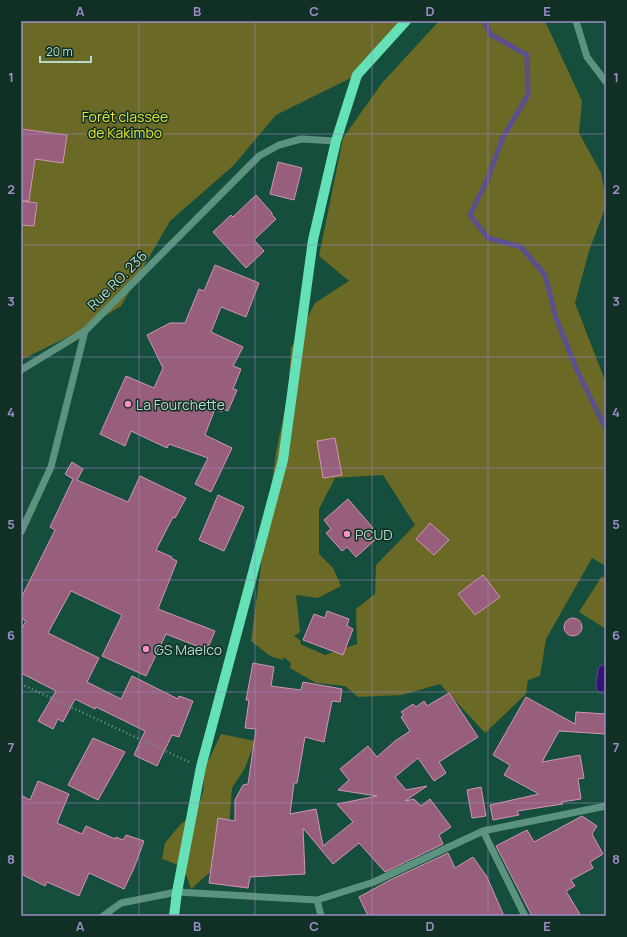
<svg xmlns="http://www.w3.org/2000/svg" width="627" height="937" viewBox="0 0 627 937" font-family="Manrope,sans-serif">
  <style>
    .green { fill: #6a6925; fill-rule: evenodd }
    .water { fill: #321575; stroke: #5a508f }
    .lines { fill: none; stroke-linecap: round; stroke-linejoin: round }
    .stream { stroke: #5a508f; stroke-width: 5 }
    .building { fill: #975f7b; stroke: #d295b3 }
    .path { stroke: #6c9989; stroke-width: 2.5; stroke-dasharray: 1 3; stroke-linecap: butt }
    .minor { stroke: #5b937e; stroke-width: 7 }
    .major { stroke: #64e1b7; stroke-width: 10 }
    .grid { fill: none; stroke: #9d8cc6; stroke-width: 1; stroke-opacity: 0.55 }
    .poi-dot { fill: #fa8fc7; stroke: #113025; stroke-width: 1.5 }
    .labels { text-anchor: middle; dominant-baseline: central; stroke-width: 3; stroke-linejoin: round; paint-order: stroke }
    .park-label { font-size: 14px; fill: #e6e231; stroke: #113025 }
    .street-label { font-size: 14px; fill: #b8dacc; stroke: #113025 }
    .poi-label { font-size: 14px; fill: #b8dacc; stroke: #113025; text-anchor: start }
    .neatline { fill: none; stroke: #9d8cc6; stroke-width: 1.5 }
    .grid-label { font-size: 13px; text-anchor: middle; font-weight: bold; fill: #9d8cc6 }
  </style>
  <rect width="100%" height="100%" fill="#154e3c"/>
  <!-- green -->
  <path class="green" d="M21,21H405L357,75L276,115L233,166L170,221L121,306L84,329L21,360Z
    M439,21H545L582,101L579,133L601,173L606,199V206L589,251L575,303L606,383V566L592,558L546,639L540,676L528,680L526,694L485,733L440,684L402,695L358,697L345,686L316,683L290,668L291,663L284,657L283,660L270,656L251,641L276,453L288,394L291,348L315,303L349,281L319,256L343,138L382,83ZM383,475L415,525L376,565L375,594L356,609L357,644L325,655L300,644L301,641L294,636L300,632L296,595L318,598L341,586L333,568L319,554V509L335,478Z
    M602,576L606,579V629L579,612Z
    M221,734L255,741L245,768L232,788L228,843L223,861L191,889C185,868 183,866 162,859L165,843L179,826L196,811L203,792L205,768Z"/>
  <!-- water -->
  <path class="water" d="M606,656V693C590,695 598,677 598,669L600,666L604,665Z"/>
  <g class="lines">
    <!-- stream -->
    <path class="stream" d="M484,21L490,34L527,55L528,95L503,137L488,178L470,215L488,238L521,247L545,275L556,318L576,368L606,429"/>
  </g>
  <!-- building -->
  <path class="building" d="M21,129L67,135L63,163L35,159L29,201H21Z
    M278,162L302,168L294,200L270,194Z
    M256,195L272,213V215L276,219L254,240L264,251L246,268L213,232L231,215L233,217Z
    M21,201L37,203L34,226L21,225Z
    M215,265L259,283L246,317L221,307L211,332L243,347L233,366L241,369L233,389L237,390L228,411L223,409L222,412L215,409L205,435L232,448L211,492L195,484L208,458L169,444L167,448L131,431L125,446L100,434L126,376L154,388L163,368L147,335L170,323H185L199,289L204,291Z
    M335,438L342,475L323,478L317,441Z
    M72,462L83,469L77,480L128,502L140,476L186,498L175,518L173,517L156,550L172,557L171,558L177,561L158,609L215,631L207,650L166,634L146,676L102,656L122,615L71,591L48,633L99,658L87,682L121,699L132,676L178,699L179,696L193,701L179,737L172,735L157,766L134,755L145,731L96,707L95,709L75,699L63,722L58,719L53,729L38,721L56,691L21,673V630L26,621L21,618V598L55,530L50,527L73,479L65,474Z
    M218,495L244,507L224,551L199,540Z
    M348,499L373,528L369,531L376,539L356,557L347,547L342,551L326,533L331,529L324,520Z
    M430,523L449,540L434,555L416,539Z
    M483,575L500,597L475,615L458,594Z
    M327,611L349,619L347,626L353,629L343,655L303,640L314,614L325,618Z
    M564 627a9 9 0 1 1 18 0a9 9 0 1 1-18 0Z
    M253,663L274,667L271,686L301,690L303,682L342,689L340,702L332,701L324,742L305,737L297,783H294L290,814L316,809L323,846L353,822L337,804L377,796L338,790L349,780L340,769L368,746L377,757L395,741L410,731L401,717L404,715L401,712L413,704L416,707L424,701L427,706L449,693L478,737L439,762L446,773L434,781L418,758L395,777L406,790L427,786L405,801L414,799L421,806L430,799L451,827L439,835L443,844L385,872L359,843L333,864L303,828L305,874L250,877L248,888L209,883L218,818L235,821V800L243,785L248,784L256,729L245,728L249,700H246Z
    M526,697L575,724L576,712L606,714V734L559,731L542,762L580,755L584,778L578,779L581,799L561,802L563,804L517,811L519,815L493,820L490,805L539,794L504,775L510,765L493,755Z
    M93,738L125,752L98,800L68,785Z
    M38,781L69,794L57,823L82,834L86,826L115,839L116,837L123,840L126,835L144,841L134,868L124,889L89,873L79,896L47,882L45,886L21,874V795L30,800Z
    M481,787L486,816L472,818L467,790Z
    M582,816L597,826L592,834L603,854L590,862L593,868L571,880L575,886L566,891L581,916H532L496,846L527,830L534,842Z
    M448,853L455,868L473,857L487,877L504,916H368L359,897L388,881Z"/>
  <g class="lines">
    <!-- path -->
    <path class="path" d="M21,684L189,762"/>
    <!-- minor -->
    <path class="minor" d="M576,21L587,57L606,82
      M21,370L85,331
      M21,532L51,467L85,331L259,156L279,145L301,139L336,141
      M483,831L525,916
      M317,900L321,916
      M103,916L121,903L177,892L317,900L374,882L483,831L606,806"/>
    <!-- major -->
    <path class="major" d="M174,916L177,892L201,767L283,460L313,240L336,141L357,75L406,21"/>
  </g>
  <!-- grid -->
  <path class="grid" d="M139,21V916M255,21V916M372,21V916M488,21V916M21,134H606M21,245H606M21,357H606M21,468H606M21,580H606M21,692H606M21,803H606"/>
  <!-- markers -->
  <g class="poi-dot">
    <circle cx="128" cy="404" r="4"/>
    <circle cx="347" cy="534" r="4"/>
    <circle cx="146" cy="649" r="4"/>
  </g>
  <g class="labels">
    <!-- park labels -->
    <g class="park-label">
      <text x="125" y="116">Forêt classée<tspan x="125" dy="16">de Kakimbo</tspan></text>
    </g>
    <!-- street labels -->
    <g class="street-label">
      <text transform="translate(117 280) rotate(-45)">Rue RO. 236</text>
    </g>
    <!-- poi labels -->
    <g class="poi-label">
      <text x="136" y="404">La Fourchette</text>
      <text x="355" y="534">PCUD</text>
      <text x="154" y="649">GS Maelco</text>
    </g>
  </g>
  <!-- border -->
  <rect width="627" height="937" fill="none" stroke="#113025" stroke-width="44"/>
  <!-- scale -->
  <path d="M40 56v6h51v-6" fill="none" stroke="#b8dacc" stroke-width="2"/>
  <text x="46" y="56" font-size="12" fill="#b8dacc" stroke="#113025" stroke-width="3" paint-order="stroke">20 m</text>
  <rect x="22" y="22" width="583" height="893" class="neatline"/>
  <g class="grid-label">
    <text x="80" y="16">A</text>
    <text x="197" y="16">B</text>
    <text x="314" y="16">C</text>
    <text x="430" y="16">D</text>
    <text x="547" y="16">E</text>
    <text x="11" y="82">1</text>
    <text x="616" y="82">1</text>
    <text x="11" y="194">2</text>
    <text x="616" y="194">2</text>
    <text x="11" y="306">3</text>
    <text x="616" y="306">3</text>
    <text x="11" y="417">4</text>
    <text x="616" y="417">4</text>
    <text x="11" y="529">5</text>
    <text x="616" y="529">5</text>
    <text x="11" y="640">6</text>
    <text x="616" y="640">6</text>
    <text x="11" y="752">7</text>
    <text x="616" y="752">7</text>
    <text x="11" y="864">8</text>
    <text x="616" y="864">8</text>
    <text x="80" y="931">A</text>
    <text x="197" y="931">B</text>
    <text x="314" y="931">C</text>
    <text x="430" y="931">D</text>
    <text x="547" y="931">E</text>
  </g>
</svg>
